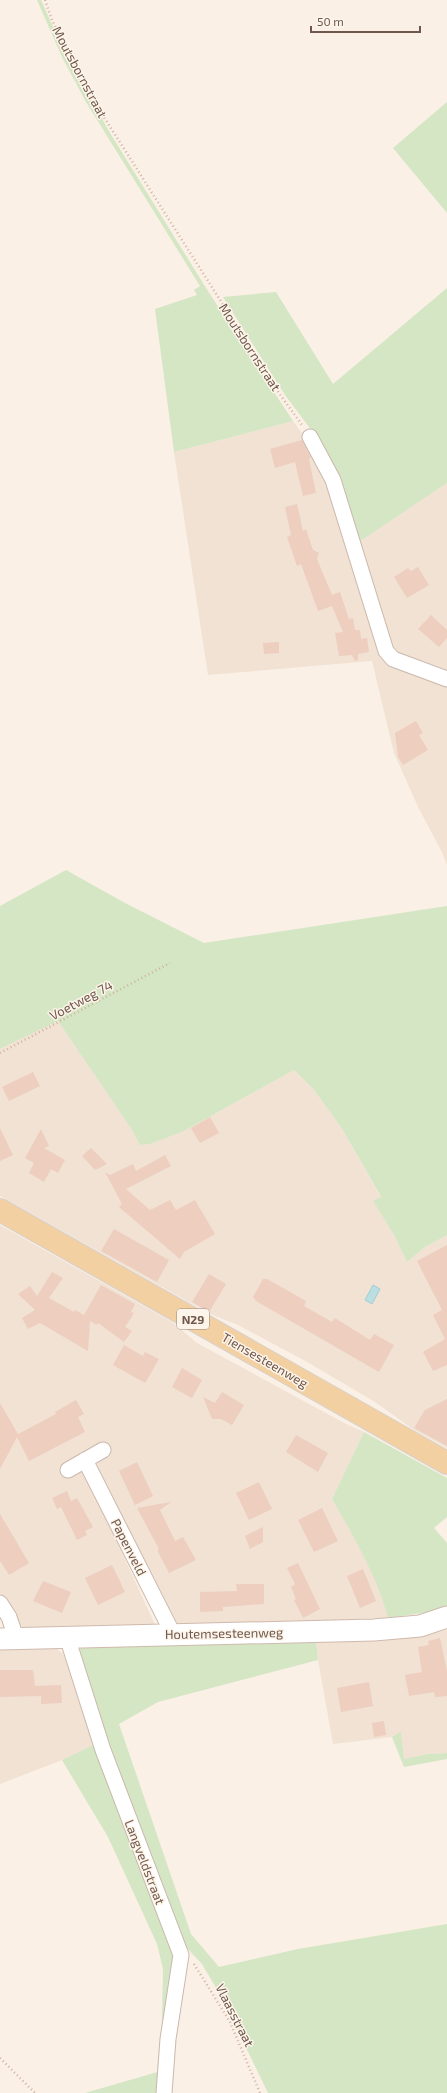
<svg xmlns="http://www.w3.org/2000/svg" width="447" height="2093" viewBox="0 0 447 2093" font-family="'Exo 2',sans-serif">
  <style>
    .residential { fill: #f1e2d4 }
    .green { fill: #d4e6c4 }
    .water { fill: #bbdee2; stroke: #a2ced2 }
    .building { fill: #edcebf }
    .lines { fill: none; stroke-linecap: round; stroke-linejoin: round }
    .street-casing { stroke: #cab8ac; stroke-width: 17 }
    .secondary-casing { stroke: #cfbaad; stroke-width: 23 }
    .primary-casing { stroke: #d7d0cd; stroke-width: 24 }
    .path { stroke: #d1b2a2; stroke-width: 2.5; stroke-dasharray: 1 3; stroke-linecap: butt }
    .street { stroke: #fff; stroke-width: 15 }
    .secondary { stroke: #fff; stroke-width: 21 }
    .primary { stroke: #f3d0a2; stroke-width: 22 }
    .labels { text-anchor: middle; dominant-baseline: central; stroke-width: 3; stroke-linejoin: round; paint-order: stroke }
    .shield { fill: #fdf5ea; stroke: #9a867b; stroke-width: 1 }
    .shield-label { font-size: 12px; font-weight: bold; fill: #70574c }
    .street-label { font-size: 13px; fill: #70574c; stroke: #fdf5ea }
  </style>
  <rect width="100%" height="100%" fill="#faf0e5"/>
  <!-- residential -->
  <path class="residential" d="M293,421L316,453L331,492L379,650L447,684V865L442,852L419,809L394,753L372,661L208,675L174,452Z
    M447,483V675L396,656L388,646L359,542Z
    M58,1021L132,1130L140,1145L150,1144L182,1132L294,1070L314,1090L341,1127L381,1198L373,1201L394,1235L407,1262L425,1247L447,1235V1448L414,1430L375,1402L309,1363L238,1325L210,1314L0,1196V1049Z
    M0,1225L172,1322L197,1343L346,1424L364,1432L332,1499L371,1567L383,1599L388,1618L176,1626L99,1474L97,1466L99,1459L108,1452L104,1442L59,1466L65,1477L78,1470L86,1474L156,1627L24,1629L21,1626L0,1594Z
    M447,1630V1753L427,1754L404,1759L401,1731L392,1737L333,1744L318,1660L316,1640Z
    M42,1648H56L63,1654L80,1699L93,1745L62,1760L0,1784V1650Z"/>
  <!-- green -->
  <path class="green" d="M37,0H41L62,47L110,133L206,288L293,421L174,452L155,309L197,295L194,290L200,286L86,102L62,57Z
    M447,102V213L393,148Z
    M447,288V483L359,542L333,466L324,447L285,395L223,297L276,292L333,384Z
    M66,870L125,903L204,943L447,906V1235L425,1247L407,1262L394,1235L373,1201L381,1197L341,1127L314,1090L294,1070L182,1132L150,1144L140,1145L132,1130L58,1021L0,1049V906Z
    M364,1432L447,1478V1517L434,1528L447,1543V1608L442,1610L388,1618C377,1575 354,1538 332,1499Z
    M316,1640L318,1660L158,1702L119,1724L191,1934L219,1967L298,1949L447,1924V2093H268L222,1998L202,1964L184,1945L159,2093H85L161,2071L163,1969L157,1944L108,1837L62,1760L93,1745L112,1794L79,1654L81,1646Z
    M401,1731L404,1759L427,1754L447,1753V1759L404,1767L392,1737Z"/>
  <!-- water -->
  <path class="water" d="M373,1285L380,1289L372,1304L365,1300Z"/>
  <!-- building -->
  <path class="building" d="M302,440L311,458L309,459L316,493L303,496L295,462L275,468L270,449Z
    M297,504L303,531L306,529L313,550L319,553L317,559L332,595L340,592L349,619L353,618L355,630H360L361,639L367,638L369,652L358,654V660L355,661L352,655L339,656L335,633L343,632L332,606L318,611L301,564L297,566L287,537L291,535L285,507Z
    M418,567L429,585L407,598L394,577L408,568L411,571Z
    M431,615L447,630V638L439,647L418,629Z
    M279,642V653L264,654L263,643Z
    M416,721L423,733L419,735L428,750L403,765L398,757L395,733Z
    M33,1072L40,1086L9,1101L2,1087Z
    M210,1117L219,1133L200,1143L191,1128Z
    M0,1128L13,1155L0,1161Z
    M41,1129L49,1146L44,1148L65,1160L58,1173L51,1169L44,1182L29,1173L34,1163L25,1158Z
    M91,1148L107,1164L95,1170L82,1156Z
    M165,1155L171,1166L126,1189L150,1210L170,1200L176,1210L195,1200L215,1234L184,1252L180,1259L119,1207L122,1204L105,1172L110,1175L133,1164L136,1171Z
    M114,1229L169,1260L157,1282L101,1251Z
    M447,1245V1365L433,1371L423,1352L445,1339L433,1315L442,1310L417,1261Z
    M52,1272L63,1278L49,1298L74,1312L75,1310L84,1315L101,1285L135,1304L131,1312L134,1313L125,1327L132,1331L124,1342L98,1323L97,1325L90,1321L88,1351L40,1323L28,1329L22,1318L35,1310L18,1294L30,1286L37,1296Z
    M209,1274L226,1284L209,1312L192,1302Z
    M263,1279H267L306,1301L304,1306L332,1322L335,1318L370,1340L374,1334L394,1345L379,1372L256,1301L253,1297Z
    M124,1345L143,1356L145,1352L159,1359L145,1383L113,1365Z
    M182,1368L202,1380L192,1398L172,1387Z
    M222,1392L244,1405L232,1425L221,1419H212L203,1397L215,1403Z
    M447,1399V1446L414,1428L425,1410Z
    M76,1400L84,1414L78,1417L85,1432L29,1461L17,1437L0,1469V1403L18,1434L56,1414L55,1412Z
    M296,1435L328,1453L318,1472L286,1452Z
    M137,1462L153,1496L135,1505L119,1471Z
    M259,1482L272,1509L249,1520L236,1493Z
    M67,1491L71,1501L77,1498L93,1527L85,1531L87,1535L77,1540L61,1507L57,1509L52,1498Z
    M171,1502L160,1510L175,1541L183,1537L196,1560L169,1573L157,1550L159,1549L137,1508Z
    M322,1508L338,1541L314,1552L298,1520Z
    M0,1514L29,1563L9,1575L0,1561Z
    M263,1527V1542L250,1549L245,1536Z
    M298,1563L320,1609L303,1618L294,1600L296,1599L291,1587L295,1584L287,1568Z
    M112,1565L125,1592L98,1605L85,1578Z
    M363,1569L376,1601L360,1608L347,1576Z
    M43,1581L71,1592L62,1613L33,1601Z
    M236,1584H264V1604L223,1607V1611L200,1612V1592L237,1591Z
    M440,1638L447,1671V1696L435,1697L434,1692L409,1696L405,1675L422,1672L418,1647L429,1645L428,1641Z
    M0,1670H33L35,1686L61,1685L62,1703L41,1704V1696L0,1697Z
    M369,1682L373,1706L341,1712L337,1688Z
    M384,1721L386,1735L374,1737L372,1723Z"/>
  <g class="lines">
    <!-- street casing -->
    <g class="street-casing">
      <path id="street" d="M310,437L333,480L386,651L393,659L447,679
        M85,1460L173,1634
        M68,1470L103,1450
        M0,1603L9,1617L16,1638
        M67,1637L103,1750L181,1955L168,2039L164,2093"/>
    </g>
    <!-- secondary casing -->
    <g class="secondary-casing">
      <path id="secondary" d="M0,1639L374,1630L420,1626L447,1617"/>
    </g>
    <!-- primary casing -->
    <g class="primary-casing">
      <path id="primary" d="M0,1210L447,1463"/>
    </g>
    <!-- path -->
    <path class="path" d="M45,0L52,20L95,103L281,396L302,425
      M0,1053L170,963
      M194,1964L230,2022L260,2093
      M0,2058L35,2093"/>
    <!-- street -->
    <use href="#street" class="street"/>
    <!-- secondary -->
    <use href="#secondary" class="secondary"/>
    <!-- primary -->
    <use href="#primary" class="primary"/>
  </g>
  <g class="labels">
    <!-- shield labels -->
    <rect class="shield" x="177" y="1309" width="32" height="20" rx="3"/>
    <g class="shield-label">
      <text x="193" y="1319">N29</text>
    </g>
    <!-- street labels -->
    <g class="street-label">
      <text transform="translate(80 72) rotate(62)">Moutsbornstraat</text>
      <text transform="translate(250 347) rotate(57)">Moutsbornstraat</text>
      <text transform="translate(81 1000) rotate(-28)">Voetweg 74</text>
      <text transform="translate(265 1360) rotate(30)">Tiensesteenweg</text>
      <text transform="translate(129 1547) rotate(63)">Papenveld</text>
      <text transform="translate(224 1633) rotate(-1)">Houtemsesteenweg</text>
      <text transform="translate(145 1862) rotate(69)">Langveldstraat</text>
      <text transform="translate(235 2015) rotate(63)">Vlaasstraat</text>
    </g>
  </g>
  <!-- scale -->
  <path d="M311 26v6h109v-6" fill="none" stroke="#70574c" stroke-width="2"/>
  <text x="317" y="26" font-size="12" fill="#70574c" stroke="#fdf5ea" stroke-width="3" paint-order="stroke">50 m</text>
</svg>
